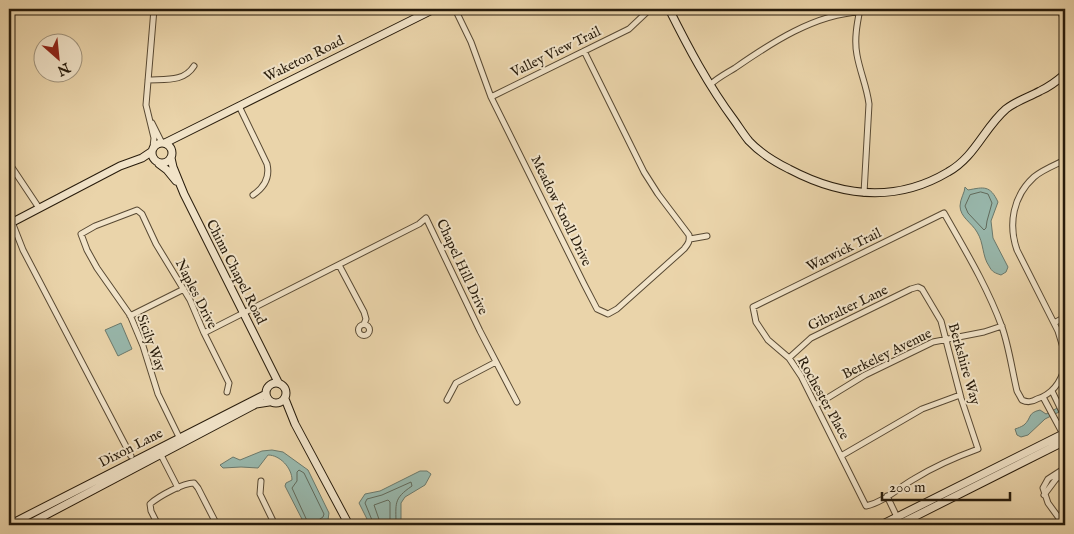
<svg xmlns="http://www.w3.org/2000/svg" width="1074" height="534" viewBox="0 0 1074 534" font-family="'IM FELL English',serif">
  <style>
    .water { fill: #98b8ad; stroke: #6b796c }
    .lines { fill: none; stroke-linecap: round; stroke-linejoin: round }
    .shore { stroke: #606a5c; stroke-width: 1 }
    .street-casing { stroke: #584933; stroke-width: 7 }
    .secondary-casing { stroke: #271b0b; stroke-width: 9 }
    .street { stroke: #f1e3c8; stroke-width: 5 }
    .secondary { stroke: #f1e3c8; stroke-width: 7 }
    .labels { text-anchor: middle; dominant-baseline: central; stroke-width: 4; stroke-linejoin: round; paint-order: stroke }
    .street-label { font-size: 14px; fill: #271b0b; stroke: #f1e3c8 }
  </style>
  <rect width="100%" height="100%" fill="#ead4aa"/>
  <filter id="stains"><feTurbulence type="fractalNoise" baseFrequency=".004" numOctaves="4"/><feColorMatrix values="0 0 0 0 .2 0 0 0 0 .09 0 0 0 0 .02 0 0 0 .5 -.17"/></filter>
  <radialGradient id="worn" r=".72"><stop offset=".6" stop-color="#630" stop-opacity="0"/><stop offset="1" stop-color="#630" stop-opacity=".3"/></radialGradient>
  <!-- water -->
  <path class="water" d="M965,187L968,190C984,187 990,185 998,202L991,221L993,238L1008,267L1006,272L1001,275C995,273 992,272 989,266C982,256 984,243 977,232C972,223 960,217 960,206C960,199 965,192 965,187Z
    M121,323L132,349L118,356L105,330Z
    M1065,404V409L1045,419L1028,435L1021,437L1017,435L1015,429C1018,428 1021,427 1024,425C1032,418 1027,413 1040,410L1046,414Z
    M272,450L283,452L308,470L329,513L328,520L318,525H305L285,486L286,483L292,480C292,468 280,455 268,455L258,468L241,467L223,468L220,465L233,457L240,460L262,451Z
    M420,471H427L431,474L425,485L405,497L401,503V525H370L359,503L365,494L380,491Z"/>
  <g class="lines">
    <!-- shore -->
    <path class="shore" d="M981,192L988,194L992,203L987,221L986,228L984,230L968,213L965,206L970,195Z
      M309,525L292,488L297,481V472L299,470L304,473L324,514L323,517L317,521V525
      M374,525L365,503L367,499L382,495L411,482L412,486C393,499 396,503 396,525
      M381,525L374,505L388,500L390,502V525"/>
    <!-- street casing -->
    <g class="street-casing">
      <path id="street" d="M455,9L471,42L491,97L584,284L597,309L608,314L617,309L684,249C688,244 690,242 689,235L658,194L644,172L584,51
        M860,9C857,24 854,40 857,55C860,72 867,87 869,104L864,193
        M1062,9V15L1065,30
        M148,80C166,79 184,82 194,66
        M710,85C717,78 727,73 735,68C771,43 815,14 860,12
        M491,97L629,29L647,12L654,9
        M239,106L267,164C270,177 265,187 253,195
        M152,123L162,143
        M153,147L154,138L146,105L154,9
        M1065,160C1055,165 1042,170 1034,177C1013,196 1008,224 1017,250L1058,331L1065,354
        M9,163L39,208
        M12,222L23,250L131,456
        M690,239L707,236
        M339,265L364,312L366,319L364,324
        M130,316L184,289
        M1054,323L1065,317
        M358.5 330a5.5 5.5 0 1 1 11 0a5.5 5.5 0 1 1-11 0Z
        M204,333L419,224L426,218L480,331L517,402
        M789,358L811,338L911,289L918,287L922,289L941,321L961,398L978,449C956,457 935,466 914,479C898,488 884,502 866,506L801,376L789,358L768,340L756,322L753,307L944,213C965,250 987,286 1002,327C1009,347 1012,370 1017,391L1022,400C1028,403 1032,402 1037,399C1053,394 1061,382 1065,366
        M1052,391L1065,418
        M1043,397L1064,436
        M447,400L456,383L496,362
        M816,405L865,375L933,342L984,332L1002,326
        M179,437L158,394L143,346L130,315L97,268L87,250L81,234L95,226L137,210L142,214L156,244L190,300L204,333L229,383L227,392
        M161,455L178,488
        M841,456L922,409L960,395
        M261,481L260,494L275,525
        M1044,495L1056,479L1065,473
        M887,496L897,517
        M158,525L151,511L150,504C159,496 183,483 194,483L198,488L217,525
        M1064,525L1048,503L1043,488L1048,479L1065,468"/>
    </g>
    <!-- secondary casing -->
    <g class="secondary-casing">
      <path id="secondary" d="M669,9C688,47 708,85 734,120C739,127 744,135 749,141C761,154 775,162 789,169C842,197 896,203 948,172C975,157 984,128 1006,109C1016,101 1029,97 1040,91C1049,87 1057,81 1065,74
        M152 153a10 10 0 1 1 20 0a10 10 0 1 1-20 0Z
        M165,143L434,9
        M171,158L173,167L184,194L278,382
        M159,164L167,170L176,181
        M9,224L120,166L142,158L151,152
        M266 393a10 10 0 1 1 20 0a10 10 0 1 1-20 0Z
        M285,399L295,424L349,525
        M9,525L266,394
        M27,525L256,404L269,402
        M881,525L1065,433
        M898,525L1065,441"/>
    </g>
    <!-- street -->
    <use href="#street" class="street"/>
    <!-- secondary -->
    <use href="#secondary" class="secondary"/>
  </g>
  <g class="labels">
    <!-- street labels -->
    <g class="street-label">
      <text transform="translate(556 52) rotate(-26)">Valley View Trail</text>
      <text transform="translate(304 59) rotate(-26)">Waketon Road</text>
      <text transform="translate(561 211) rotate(64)">Meadow Knoll Drive</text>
      <text transform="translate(844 250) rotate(-26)">Warwick Trail</text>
      <text transform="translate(462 267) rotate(65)">Chapel Hill Drive</text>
      <text transform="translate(236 272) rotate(63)">Chinn Chapel Road</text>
      <text transform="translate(196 294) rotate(63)">Naples Drive</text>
      <text transform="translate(848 308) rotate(-26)">Gibralter Lane</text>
      <text transform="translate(151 343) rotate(70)">Sicily Way</text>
      <text transform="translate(887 354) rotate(-26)">Berkeley Avenue</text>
      <text transform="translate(964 364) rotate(74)">Berkshire Way</text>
      <text transform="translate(823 398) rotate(61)">Rochester Place</text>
      <text transform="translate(131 448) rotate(-27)">Dixon Lane</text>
    </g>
  </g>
  <!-- margin -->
  <rect width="1074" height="534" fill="none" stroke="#ead4aa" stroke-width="30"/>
  <rect x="10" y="10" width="1054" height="514" fill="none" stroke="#271b0b" stroke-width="2.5"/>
  <rect x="15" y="15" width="1044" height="504" fill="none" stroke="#271b0b"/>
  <!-- north arrow -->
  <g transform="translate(58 58) rotate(153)"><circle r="24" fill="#f1e3c8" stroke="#a0937c"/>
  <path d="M0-4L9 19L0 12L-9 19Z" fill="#8f2418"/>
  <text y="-8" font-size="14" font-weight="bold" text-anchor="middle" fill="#271b0b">N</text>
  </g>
  <!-- scale -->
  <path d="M882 492v8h128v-8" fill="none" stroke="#271b0b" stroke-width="2.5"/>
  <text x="889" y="492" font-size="15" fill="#271b0b" stroke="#f1e3c8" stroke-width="4" paint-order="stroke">200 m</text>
  <rect width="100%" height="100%" filter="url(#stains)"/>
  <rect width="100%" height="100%" fill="url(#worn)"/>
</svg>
